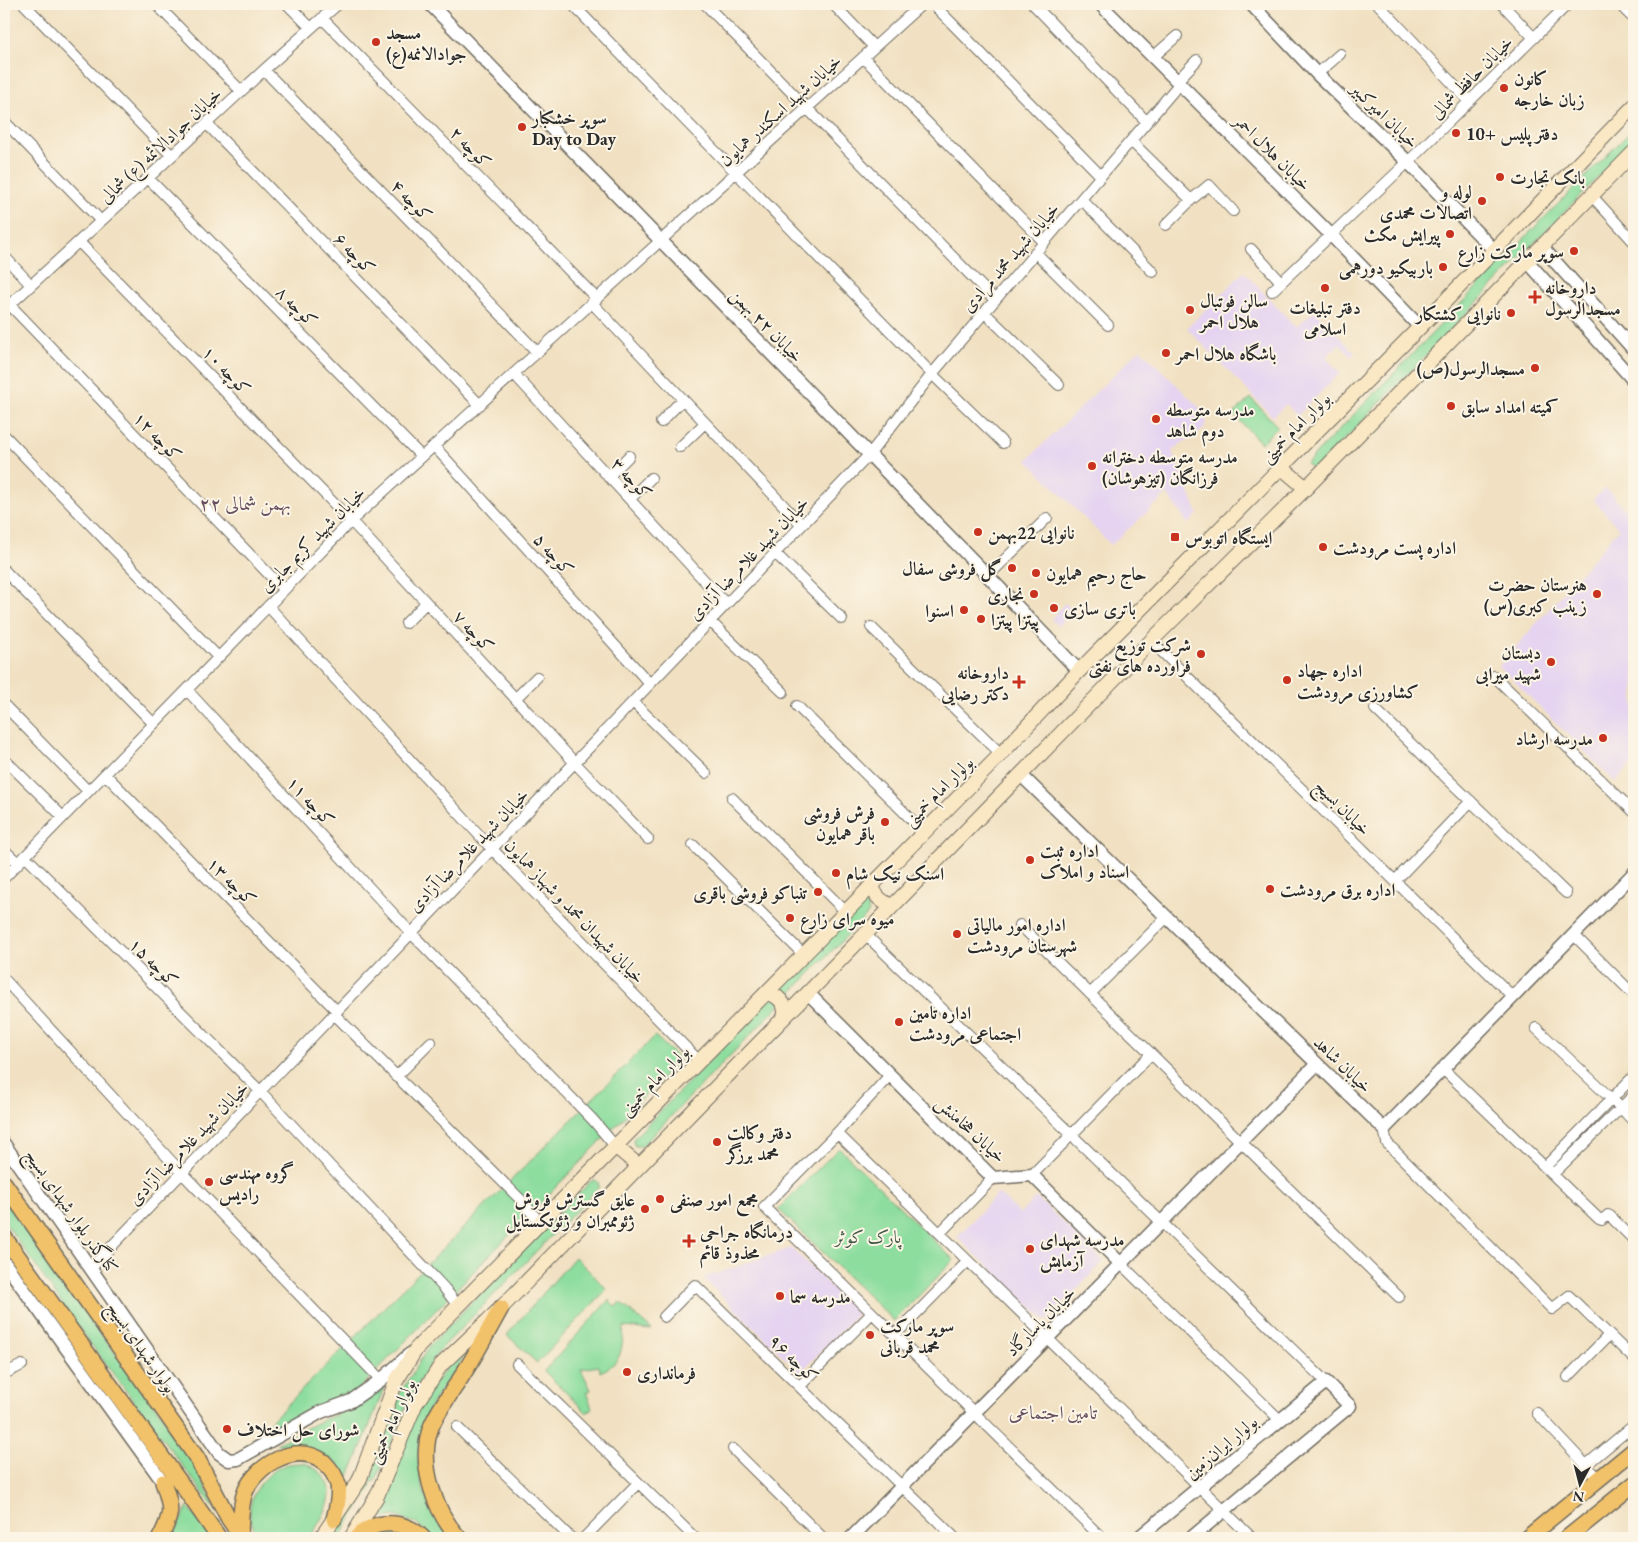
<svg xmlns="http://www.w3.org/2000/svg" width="1638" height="1542" viewBox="0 0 1638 1542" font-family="'EB Garamond',Amiri,serif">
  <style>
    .built { fill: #e5d3f1 }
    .green { fill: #8cdd9e; stroke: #5c8464 }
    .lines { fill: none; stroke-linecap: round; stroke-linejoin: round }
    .minor-casing { stroke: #706b60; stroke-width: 12 }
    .tertiary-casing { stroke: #706b60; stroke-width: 15 }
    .secondary-casing { stroke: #706b60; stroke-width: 16 }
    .primary-casing { stroke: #706b60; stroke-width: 18 }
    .minor { stroke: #fff; stroke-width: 10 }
    .tertiary { stroke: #fff; stroke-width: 12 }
    .secondary { stroke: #fae7c3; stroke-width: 14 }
    .primary { stroke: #f2c26a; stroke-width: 15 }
    .poi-dot { fill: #c8321e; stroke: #fcf5e5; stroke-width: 2 }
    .labels { text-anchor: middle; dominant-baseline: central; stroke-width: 4; stroke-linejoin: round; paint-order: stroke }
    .poi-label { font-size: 18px; font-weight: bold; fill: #2b2b2b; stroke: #fcf5e5; text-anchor: start }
    .street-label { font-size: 18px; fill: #2b2b2b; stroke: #fcf5e5 }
    .park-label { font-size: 18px; fill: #435848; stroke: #fcf5e5 }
    .neighbourhood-label { font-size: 19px; fill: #654f61; stroke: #fcf5e5 }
  </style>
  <rect width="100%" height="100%" fill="#fcf5e5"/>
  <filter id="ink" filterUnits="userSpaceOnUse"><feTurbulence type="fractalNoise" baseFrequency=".02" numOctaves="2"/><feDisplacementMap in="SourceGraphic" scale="10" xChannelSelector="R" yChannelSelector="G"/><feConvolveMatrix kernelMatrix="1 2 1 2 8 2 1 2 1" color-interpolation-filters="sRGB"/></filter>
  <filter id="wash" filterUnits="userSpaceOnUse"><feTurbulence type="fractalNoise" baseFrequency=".0096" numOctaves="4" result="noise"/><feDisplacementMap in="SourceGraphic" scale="20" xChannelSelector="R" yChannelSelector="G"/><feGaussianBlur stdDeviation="1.12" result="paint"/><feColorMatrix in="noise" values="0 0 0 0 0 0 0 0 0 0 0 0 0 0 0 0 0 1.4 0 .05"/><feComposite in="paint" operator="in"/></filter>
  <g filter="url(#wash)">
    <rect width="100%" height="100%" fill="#f1e1c2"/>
    <!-- built -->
    <path class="built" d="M1244,272L1296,327L1315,311L1355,353L1351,357L1339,344L1326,357L1340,373L1297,416L1286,404L1273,417L1187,328Z
      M1140,349L1208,416L1204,429L1172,450L1198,514L1188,524L1167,494L1111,545L1027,460Z
      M1606,488L1634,520V762L1615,782L1499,666L1619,529L1593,499Z
      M1065,603L1072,610L1058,626L1051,619Z
      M998,1193L1020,1214L1036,1197L1104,1261L1046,1321L957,1237Z
      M791,1248L858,1313L800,1373L703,1278Z"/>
    <!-- green -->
    <path class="green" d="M1634,128V140L1315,470L1306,464L1540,222Z
      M1251,398L1278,427L1261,443L1233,414Z
      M864,905L867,906L869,913L642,1146H635L633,1142L634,1138L860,906Z
      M655,1036L680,1060L353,1395L329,1402L243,1449Z
      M839,1148L954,1260L894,1321L778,1209Z
      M595,1180L598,1182L599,1187L437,1353L410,1397L376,1480L373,1482L368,1481L367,1475L400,1393L430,1345L591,1181Z
      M4,1198L84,1312L157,1409L187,1451L219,1514L84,1335L4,1221Z
      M575,1257L607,1289L537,1363L507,1335Z
      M609,1300L616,1307L620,1302L652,1330L624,1327C621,1349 624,1362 600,1372L599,1366L581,1369L591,1390L586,1392L592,1408L587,1413L544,1371Z
      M469,1337C466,1346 464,1355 460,1363C455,1375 443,1385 436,1397C406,1445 416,1496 450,1538H435L415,1523L395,1516L365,1522L416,1409Z
      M385,1385L355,1463L343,1488L302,1447L276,1444C289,1438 301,1431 314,1424C343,1411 361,1408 385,1385Z
      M305,1463C347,1483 327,1509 310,1538H259C254,1529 249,1519 250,1509C251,1490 271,1468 289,1464C294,1463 300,1463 305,1463Z
      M364,1481L368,1484L372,1485L339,1538H332C345,1520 357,1502 364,1481Z
      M188,1507L212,1538H171Z
      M386,1531L404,1534L411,1538H367Z"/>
  </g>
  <g filter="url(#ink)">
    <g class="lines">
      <!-- minor casing -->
      <g class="minor-casing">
        <path id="minor" d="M24,4L172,156
          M156,4L241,91
          M287,4L311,28
          M572,4L932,374L1003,443
          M705,4L995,300
          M833,4L874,47
          M933,4L1101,176
          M1033,4L1147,122
          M1378,4L1469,101
          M1502,4L1534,38
          M1619,4L1634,19
          M322,18L597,299
          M863,57L1044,242
          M1153,57L1177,36
          M264,70L537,352
          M1317,74L1340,54
          M1177,81L1197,60
          M4,121L101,221
          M207,124L480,405
          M1131,141L1191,200
          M148,178L422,457
          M1592,196L1634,242
          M1081,199L1153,272
          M1166,225L1191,200L1209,185L1233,211
          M79,242L351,521L575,763L648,839
          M1251,249L1281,282
          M1035,252L1108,325
          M4,256L31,285
          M1272,291L1408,162L1568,4
          M592,303L802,525
          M10,305L284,590
          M4,310L148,178L264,70L338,4
          M984,312L1059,385
          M514,374L726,604
          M661,422L683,399
          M4,435L218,657
          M434,446L650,684
          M680,447L705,423
          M608,477L629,456
          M630,499L651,478
          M775,553L842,619
          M4,570L154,724
          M988,576L1047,518
          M268,606L492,849L699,1061
          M710,621L783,692
          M406,623L426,603
          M871,627L1001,754
          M1151,641L1513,997
          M1494,676L1634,812
          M187,690L411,933L593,1120L615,1146
          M516,698L537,677
          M633,702L706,773
          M4,705L88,791
          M797,706L924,832
          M1375,709L1566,893
          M4,759L63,817
          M105,774L337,1011
          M732,798L846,912
          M693,845L804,955
          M4,850L18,863
          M25,856L260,1091L445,1289L458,1306
          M4,878L351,521L922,4
          M1395,881L1471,801
          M1020,925L1399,1297
          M865,934L1326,1382
          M1574,935L1634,995
          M4,979L182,1173L381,1380
          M1090,994L1167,917
          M334,1014L523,1202L540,1223
          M1536,1028L1621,1108L1634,1122
          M1443,1069L1599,1219L1602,1220L1608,1215L1610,1216L1634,1240
          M890,1075L837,1133L764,1207L1102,1538
          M396,1077L431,1042
          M1384,1129L1387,1143L1552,1309L1569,1296L1634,1359
          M837,1133L1252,1538
          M1545,1167L1634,1076
          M1553,1174L1634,1095
          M1032,1175L1151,1054
          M940,1233L993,1178
          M1121,1264L1280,1420
          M91,1268L869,455L932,374L1180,83
          M664,1317L695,1285L955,1538
          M895,1335L968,1261
          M517,1364L695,1538
          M4,1374L22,1365
          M1568,1377L1609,1335
          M800,1386L872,1313
          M1537,1413L1599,1479
          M457,1427L571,1538
          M733,1449L823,1538
          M1586,1465L1634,1425
          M584,1538L638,1483"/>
      </g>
      <!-- tertiary casing -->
      <g class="tertiary-casing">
        <path id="tertiary" d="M430,4L988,576L1079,671
          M1100,4L1332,236L1420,327
          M1251,4L1317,74L1408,162L1495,251
          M1542,247L1634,350
          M1528,262L1634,381
          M1021,775L1384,1129L1634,873
          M808,993L993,1178L1032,1175L1121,1264
          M4,1144L219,1453L229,1460L238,1459L321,1412L351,1401L381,1380L410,1354
          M4,1262L163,1482
          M851,1538L1317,1064
          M1138,1538L1326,1382L1350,1406L1191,1538"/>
      </g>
      <!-- secondary casing -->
      <g class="secondary-casing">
        <path id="secondary" d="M1282,468L1306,488
          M872,886C876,897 881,902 893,906
          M766,993C779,995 786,1003 785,1016
          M615,1146L639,1166
          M321,1538L359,1481L396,1381L416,1349L1001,754L1079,671L1420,327L1634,106
          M351,1538L377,1496L415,1405L441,1365L501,1308L1151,641L1306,488L1634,152"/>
      </g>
      <!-- primary casing -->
      <g class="primary-casing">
        <path id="primary" d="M4,1183L197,1458L229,1519L242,1538
          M4,1237L182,1485L219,1538
          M240,1534C241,1521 240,1505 245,1492C256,1464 298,1441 324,1462C330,1468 336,1476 338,1485C340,1496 337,1508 334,1519
          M160,1538C173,1513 172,1508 163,1482
          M357,1538C374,1518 405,1520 423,1538
          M459,1538C434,1511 418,1463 431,1427C439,1407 454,1390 465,1371C478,1351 489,1329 501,1308
          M1527,1538L1634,1450
          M1567,1538L1634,1484"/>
      </g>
      <!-- minor -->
      <use href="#minor" class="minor"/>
      <!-- tertiary -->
      <use href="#tertiary" class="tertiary"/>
      <!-- secondary -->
      <use href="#secondary" class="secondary"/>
      <!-- primary -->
      <use href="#primary" class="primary"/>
    </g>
  </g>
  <!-- markers -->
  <g class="poi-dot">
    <circle cx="376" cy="42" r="5"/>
    <circle cx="1504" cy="88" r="5"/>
    <circle cx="522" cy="127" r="5"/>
    <circle cx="1456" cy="133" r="5"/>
    <circle cx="1500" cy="177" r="5"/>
    <circle cx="1482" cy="201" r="5"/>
    <circle cx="1450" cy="234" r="5"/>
    <circle cx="1574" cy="251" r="5"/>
    <circle cx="1443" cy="267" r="5"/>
    <circle cx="1325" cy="288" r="5"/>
    <path d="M1532.5 289.5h5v5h5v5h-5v5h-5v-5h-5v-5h5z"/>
    <circle cx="1190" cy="310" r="5"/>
    <circle cx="1511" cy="313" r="5"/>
    <circle cx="1166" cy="353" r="5"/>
    <circle cx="1535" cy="368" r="5"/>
    <circle cx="1451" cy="406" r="5"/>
    <circle cx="1156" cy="419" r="5"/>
    <circle cx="1092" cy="466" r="5"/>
    <circle cx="978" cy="532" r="5"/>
    <rect x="1170" y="532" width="10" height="10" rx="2.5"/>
    <circle cx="1323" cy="547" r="5"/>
    <circle cx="1012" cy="568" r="5"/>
    <circle cx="1036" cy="573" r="5"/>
    <circle cx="1034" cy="594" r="5"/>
    <circle cx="1597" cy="594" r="5"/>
    <circle cx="1054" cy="608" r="5"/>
    <circle cx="964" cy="610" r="5"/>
    <circle cx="981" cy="619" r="5"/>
    <circle cx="1201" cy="654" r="5"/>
    <circle cx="1551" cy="662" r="5"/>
    <circle cx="1287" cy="680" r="5"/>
    <path d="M1016.5 674.5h5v5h5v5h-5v5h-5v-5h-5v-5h5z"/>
    <circle cx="1603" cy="738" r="5"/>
    <circle cx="885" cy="822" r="5"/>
    <circle cx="1030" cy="860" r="5"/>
    <circle cx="836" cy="873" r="5"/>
    <circle cx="1270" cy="889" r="5"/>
    <circle cx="818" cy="892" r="5"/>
    <circle cx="790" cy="918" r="5"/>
    <circle cx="957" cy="934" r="5"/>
    <circle cx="899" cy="1022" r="5"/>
    <circle cx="717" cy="1142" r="5"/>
    <circle cx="209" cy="1182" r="5"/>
    <circle cx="660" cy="1199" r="5"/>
    <circle cx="645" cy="1209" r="5"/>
    <path d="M686.5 1233.5h5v5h5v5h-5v5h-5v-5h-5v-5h5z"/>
    <circle cx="1030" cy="1249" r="5"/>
    <circle cx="780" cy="1296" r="5"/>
    <circle cx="870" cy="1335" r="5"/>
    <circle cx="627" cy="1372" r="5"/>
    <circle cx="227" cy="1429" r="5"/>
  </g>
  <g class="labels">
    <!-- poi labels -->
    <g class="poi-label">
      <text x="386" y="32">مسجد<tspan x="386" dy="21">جوادالانمه(ع)</tspan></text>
      <text x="1514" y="78">کانون<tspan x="1514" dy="21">زبان خارجه</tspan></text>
      <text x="532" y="117">سوپر خشکبار<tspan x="532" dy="21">Day to Day</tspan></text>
      <text x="1466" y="133">دفتر پلیس +10</text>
      <text x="1510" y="177">بانک تجارت</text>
      <text x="1472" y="191" text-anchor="end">لوله و<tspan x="1472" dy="21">اتصالات محمدی</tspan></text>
      <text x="1440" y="234" text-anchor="end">پیرایش مکث</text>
      <text x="1564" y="251" text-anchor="end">سوپر مارکت زارع</text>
      <text x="1433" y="267" text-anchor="end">باربیکیو دورهمی</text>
      <text x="1545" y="287">داروخانه<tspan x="1545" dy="21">مسجدالرسول</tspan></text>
      <text x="1200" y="300">سالن فوتبال<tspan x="1200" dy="21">هلال احمر</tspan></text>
      <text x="1325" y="307" text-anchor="middle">دفتر تبلیغات<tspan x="1325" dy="21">اسلامی</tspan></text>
      <text x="1501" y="313" text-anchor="end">نانوایی کشتکار</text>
      <text x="1176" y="353">باشگاه هلال احمر</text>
      <text x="1525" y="368" text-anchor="end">مسجدالرسول(ص)</text>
      <text x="1461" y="406">کمیته امداد سابق</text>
      <text x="1166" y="409">مدرسه متوسطه<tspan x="1166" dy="21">دوم شاهد</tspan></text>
      <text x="1102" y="456">مدرسه متوسطه دخترانه<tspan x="1102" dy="21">فرزانگان (تیزهوشان)</tspan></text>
      <text x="988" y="532">نانوایی 22بهمن</text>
      <text x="1185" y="537">ایستگاه اتوبوس</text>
      <text x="1333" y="547">اداره پست مرودشت</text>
      <text x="1002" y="568" text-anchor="end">گل فروشی سفال</text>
      <text x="1046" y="573">حاج رحیم همایون</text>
      <text x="1587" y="584" text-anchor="end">هنرستان حضرت<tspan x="1587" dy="21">زینب کبری(س)</tspan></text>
      <text x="1024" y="594" text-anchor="end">نجاری</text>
      <text x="1064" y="608">باتری سازی</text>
      <text x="954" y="610" text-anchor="end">اسنوا</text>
      <text x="991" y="619">پیتزا پیتزا</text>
      <text x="1191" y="644" text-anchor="end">شرکت توزیع<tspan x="1191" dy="21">فراورده های نفتی</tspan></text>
      <text x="1541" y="652" text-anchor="end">دبستان<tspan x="1541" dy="21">شهید میرابی</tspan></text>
      <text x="1297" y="670">اداره جهاد<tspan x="1297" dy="21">کشاورزی مرودشت</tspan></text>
      <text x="1009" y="672" text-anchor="end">داروخانه<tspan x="1009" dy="21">دکتر رضایی</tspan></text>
      <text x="1593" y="738" text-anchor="end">مدرسه ارشاد</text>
      <text x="875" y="812" text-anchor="end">فرش فروشی<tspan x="875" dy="21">باقر همایون</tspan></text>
      <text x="1040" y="850">اداره ثبت<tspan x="1040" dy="21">اسناد و املاک</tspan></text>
      <text x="846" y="873">اسنک نیک شام</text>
      <text x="1280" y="889">اداره برق مرودشت</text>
      <text x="808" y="892" text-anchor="end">تنباکو فروشی باقری</text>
      <text x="800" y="918">میوه سرای زارع</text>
      <text x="967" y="924">اداره امور مالیاتی<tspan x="967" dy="21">شهرستان مرودشت</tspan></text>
      <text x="909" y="1012">اداره تامین<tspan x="909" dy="21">اجتماعی مرودشت</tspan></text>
      <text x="727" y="1132">دفتر وکالت<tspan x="727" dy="21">محمد برزگر</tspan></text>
      <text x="219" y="1172">گروه مهندسی<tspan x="219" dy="21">رادیس</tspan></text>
      <text x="635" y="1199" text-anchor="end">عایق گسترش فروش<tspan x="635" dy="21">ژئوممبران و ژئوتکستایل</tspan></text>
      <text x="670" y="1199">مجمع امور صنفی</text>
      <text x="700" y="1231">درمانگاه جراحی<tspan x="700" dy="21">محذوذ قائم</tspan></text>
      <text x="1040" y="1239">مدرسه شهدای<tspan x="1040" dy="21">آزمایش</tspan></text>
      <text x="790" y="1296">مدرسه سما</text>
      <text x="880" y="1325">سوپر مارکت<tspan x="880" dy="21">محمد قربانی</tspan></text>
      <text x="637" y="1372">فرمانداری</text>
      <text x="237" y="1429">شورای حل اختلاف</text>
    </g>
    <!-- street labels -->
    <g class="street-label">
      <text transform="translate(1471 77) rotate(-45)">خیابان حافظ شمالی</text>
      <text transform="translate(780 110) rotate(-42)">خیابان شهید اسکندر همایون</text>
      <text transform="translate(1385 115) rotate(44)">خیابان امیرکبیر</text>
      <text transform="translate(160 145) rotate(-43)">خیابان جوادالائمه (ع) شمالی</text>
      <text transform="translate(471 147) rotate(46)">کوچه ۲</text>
      <text transform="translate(1273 152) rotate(45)">خیابان هلال احمر</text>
      <text transform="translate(412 200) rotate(46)">کوچه ۴</text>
      <text transform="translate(355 253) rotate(46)">کوچه ۶</text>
      <text transform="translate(1010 257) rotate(-49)">خیابان شهید محمد مرادی</text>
      <text transform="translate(297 306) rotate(45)">کوچه ۸</text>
      <text transform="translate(767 325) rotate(46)">خیابان ۲۲ بهمن</text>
      <text transform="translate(227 370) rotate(46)">کوچه ۱۰</text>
      <text transform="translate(1295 427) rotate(-45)">بولوار امام خمینی</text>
      <text transform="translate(158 436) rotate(46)">کوچه ۱۲</text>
      <text transform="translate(632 478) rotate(47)">کوچه ۳</text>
      <text transform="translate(312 539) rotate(-45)">خیابان شهید کریم جابری</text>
      <text transform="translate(554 554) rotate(48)">کوچه ۵</text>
      <text transform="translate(748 558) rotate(-46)">خیابان شهید غلامرضا آزادی</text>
      <text transform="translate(474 631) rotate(47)">کوچه ۷</text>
      <text transform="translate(938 791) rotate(-45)">بولوار امام خمینی</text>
      <text transform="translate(311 801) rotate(47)">کوچه ۱۱</text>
      <text transform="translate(1343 807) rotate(45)">خیابان بسیج</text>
      <text transform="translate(468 850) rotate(-46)">خیابان شهید غلامرضا آزادی</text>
      <text transform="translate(232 881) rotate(45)">کوچه ۱۳</text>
      <text transform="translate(575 911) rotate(46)">خیابان شهیدان محمد و شهباز همایون</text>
      <text transform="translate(154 962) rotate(45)">کوچه ۱۵</text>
      <text transform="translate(1343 1064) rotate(44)">خیابان شاهد</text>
      <text transform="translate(654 1080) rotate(-45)">بولوار امام خمینی</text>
      <text transform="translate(971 1129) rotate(43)">خیابان هخامنش</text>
      <text transform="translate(188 1143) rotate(-46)">خیابان شهید غلامرضا آزادی</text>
      <text transform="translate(72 1211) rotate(55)">کنارگذر بلوار شهدای بسیج</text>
      <text transform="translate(1040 1321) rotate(-45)">خیابان پاسارگاد</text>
      <text transform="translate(142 1347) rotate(55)">بولوار شهدای بسیج</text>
      <text transform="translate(794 1358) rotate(44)">کوچه ۹۶</text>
      <text transform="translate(391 1421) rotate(-65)">بولوار امام خمینی</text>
      <text transform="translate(1221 1447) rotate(-40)">بولوار ایران‌زمین</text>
    </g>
    <!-- park labels -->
    <g class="park-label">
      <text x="868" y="1236">پارک کوثر</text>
    </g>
    <!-- neighbourhood labels -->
    <g class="neighbourhood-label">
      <text x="245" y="503">۲۲ بهمن شمالی</text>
      <text x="1053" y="1412">تامین اجتماعی</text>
    </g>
  </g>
  <!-- margin -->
  <rect width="1638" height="1542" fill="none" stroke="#fcf5e5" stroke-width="20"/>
  <!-- north arrow -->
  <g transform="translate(1580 1484) rotate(187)" stroke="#fcf5e5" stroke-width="4" paint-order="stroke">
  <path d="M0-4L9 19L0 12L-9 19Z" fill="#2b2b2b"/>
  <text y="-8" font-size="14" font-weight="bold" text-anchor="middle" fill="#2b2b2b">N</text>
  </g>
</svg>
